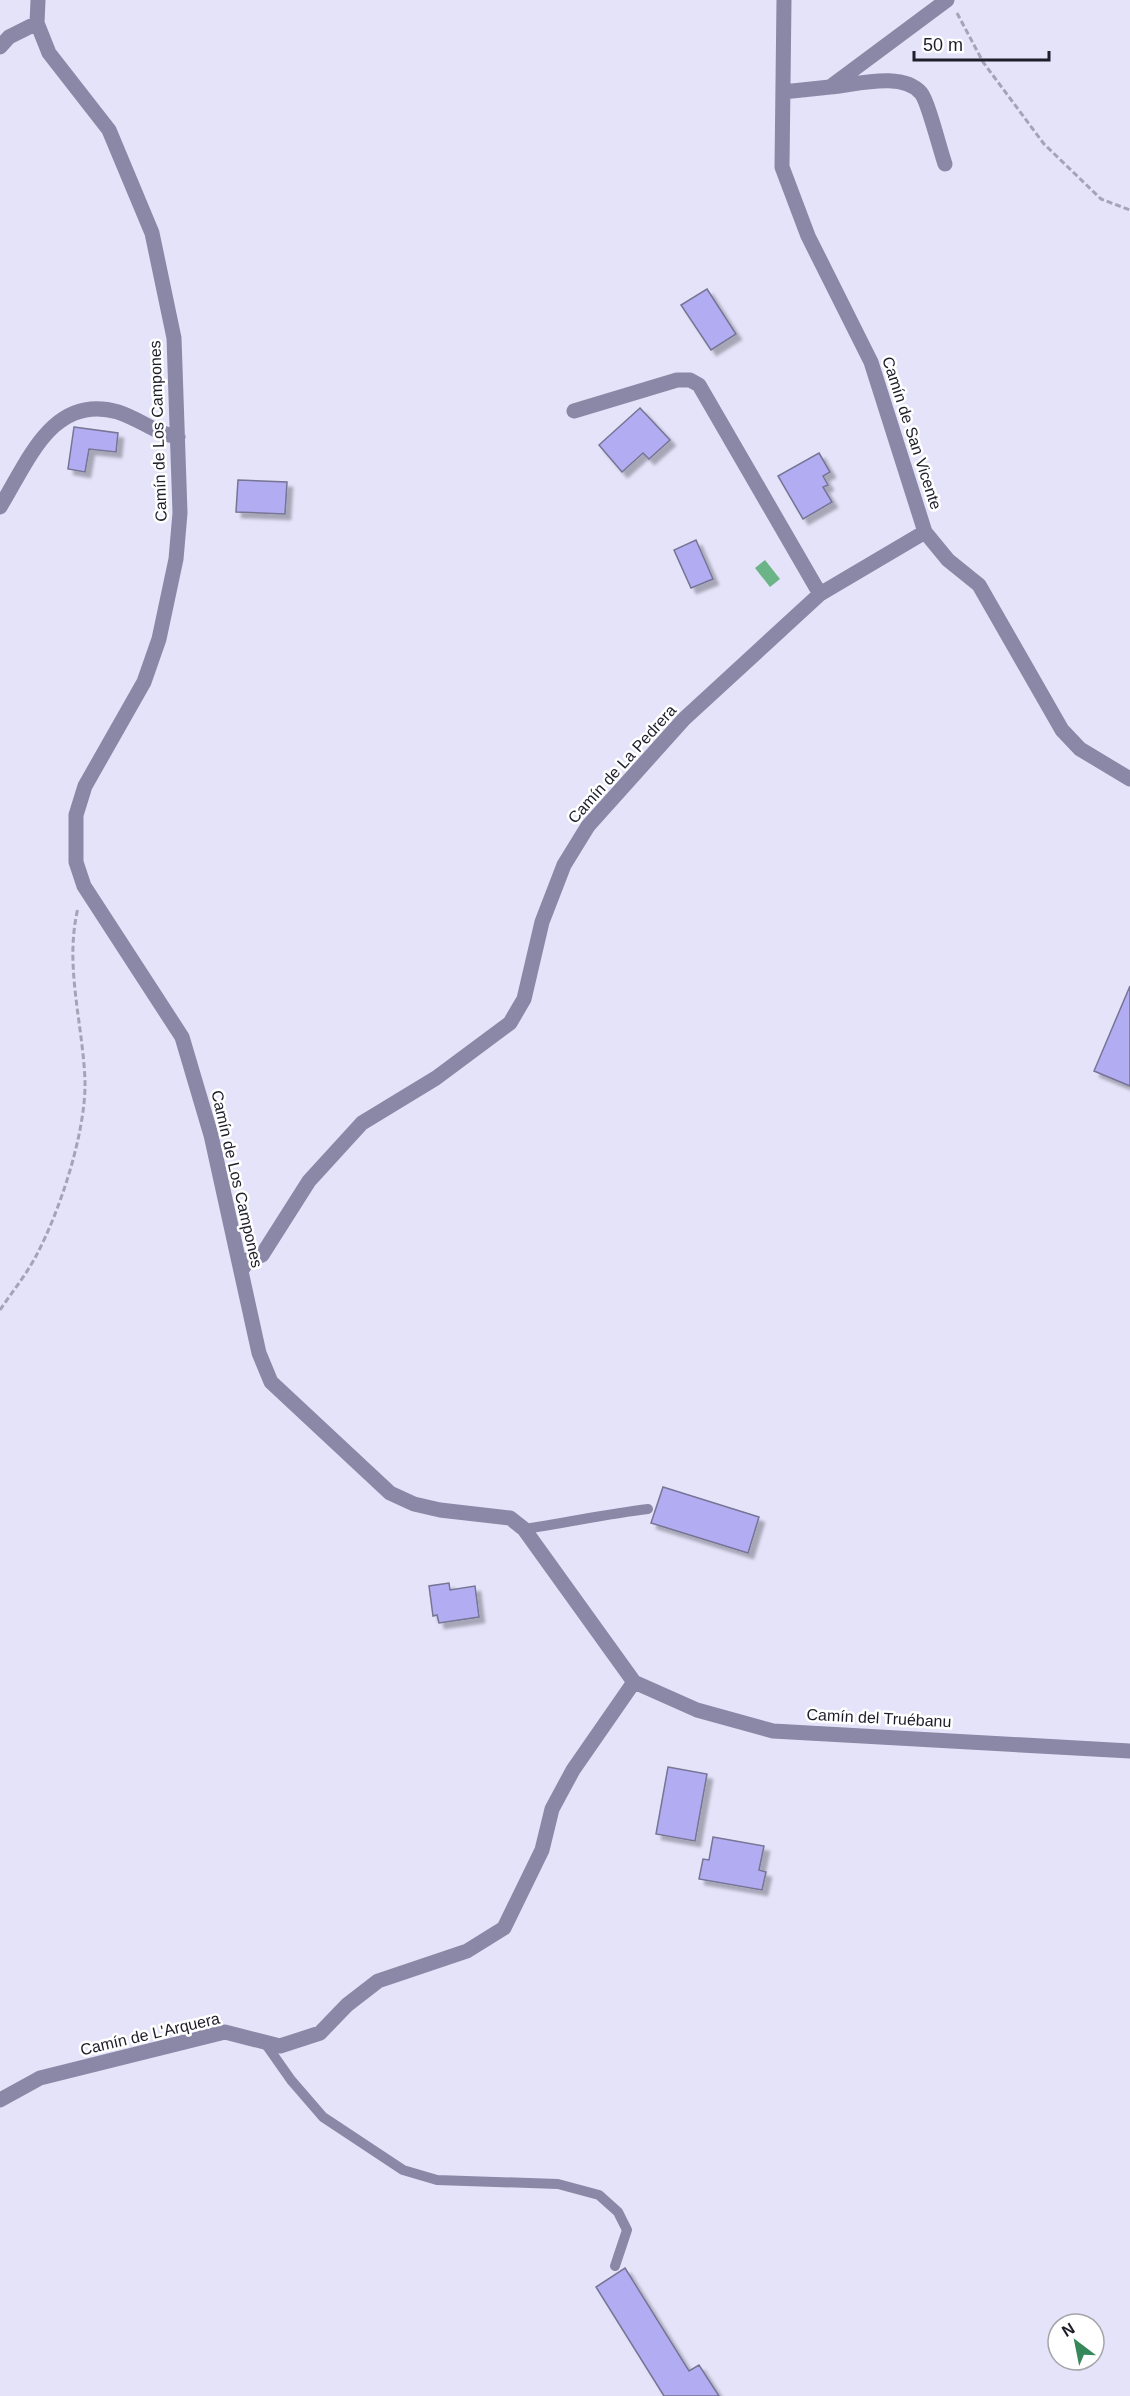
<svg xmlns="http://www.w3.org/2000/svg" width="1130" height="2396" viewBox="0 0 1130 2396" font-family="Arial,sans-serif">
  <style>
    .water { fill: #6ab487 }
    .building { fill: #b2adf3; stroke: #767494; stroke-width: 1.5; filter: url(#shadow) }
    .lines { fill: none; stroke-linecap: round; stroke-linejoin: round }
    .path { stroke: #a5a4b7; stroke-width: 3; stroke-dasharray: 6 3; stroke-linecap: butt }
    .lane { stroke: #8a88a6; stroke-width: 10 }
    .street { stroke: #8a88a6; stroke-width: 15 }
    .labels { text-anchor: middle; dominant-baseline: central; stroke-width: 5; stroke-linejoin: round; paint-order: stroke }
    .street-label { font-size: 16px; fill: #1e1d2a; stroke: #fff }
  </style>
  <defs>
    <filter id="shadow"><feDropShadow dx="5.5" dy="5.5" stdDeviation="1.5" flood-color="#0004"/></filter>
  </defs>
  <rect width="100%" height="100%" fill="#e4e3f9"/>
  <!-- water -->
  <path class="water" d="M765,560L780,579L770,587L755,568Z"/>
  <!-- building -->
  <path class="building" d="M707,289L736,334L711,350L681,305Z
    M640,408L670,440L649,459L643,453L622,472L599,445Z
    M74,427L118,433L116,452L89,449L85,472L68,469Z
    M819,453L830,472L823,476L828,485L823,487L832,502L803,519L778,476Z
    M238,480L287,482L285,514L236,512Z
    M696,540L713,579L691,588L674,550Z
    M1130,986V1086L1094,1071Z
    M663,1487L759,1517L748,1553L651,1523Z
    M449,1583L450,1590L475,1586L479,1617L439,1623L437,1615L433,1616L429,1586Z
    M668,1767L707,1774L695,1841L656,1834Z
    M713,1837L764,1846L759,1870L766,1872L762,1890L699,1879L703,1859L709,1860Z
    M625,2268L689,2371L699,2365L719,2396H664L596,2287Z"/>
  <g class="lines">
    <!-- path -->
    <path class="path" d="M957,13L983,62L1044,144L1101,199L1130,210
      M0,1310C12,1292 26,1275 36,1256C60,1211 86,1132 85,1081C83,1024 64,965 78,908"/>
    <!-- lane -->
    <path class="lane" d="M524,1529C566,1523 606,1514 648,1509
      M265,2043L291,2080L323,2117L403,2170L437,2180L558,2184L599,2195L618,2212L627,2230L615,2266"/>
    <!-- street -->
    <path class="street" d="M38,0L37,23L49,53L109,130L152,233L174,338L180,513L176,559L159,639L144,682L85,786L76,815V862L84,886L182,1037L211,1135L259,1353L271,1382L390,1493L414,1504L440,1510L510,1518L524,1529L634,1682
      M784,0L782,167L808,236L871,362L925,532L948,560L979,585L1062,730L1080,749L1130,779
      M0,47L9,37L37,23
      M830,87C855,85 902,71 921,93C928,101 940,150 945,164
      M783,92L830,87L947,0
      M574,411L677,380H690L699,385L820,594
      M0,507C28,462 52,393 118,412C140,419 156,434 178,437
      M241,1271L249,1259L262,1255L309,1181L362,1123L436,1078L510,1023L524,999L542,922L564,865L588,826L684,719L820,594L925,532
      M634,1682L697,1710L773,1731L1130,1751
      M0,2100L40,2078L225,2032L280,2046L320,2033L347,2005L378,1981L467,1951L504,1928L542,1850L552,1809L573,1770L634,1682"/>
  </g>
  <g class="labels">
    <!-- street labels -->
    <g class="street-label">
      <text transform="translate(158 431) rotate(-92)">Camín de Los Campones</text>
      <text transform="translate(912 433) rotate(72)">Camín de San Vicente</text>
      <text transform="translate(622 764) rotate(-48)">Camín de La Pedrera</text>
      <text transform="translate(237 1179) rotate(77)">Camín de Los Campones</text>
      <text transform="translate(879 1718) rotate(3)">Camín del Truébanu</text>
      <text transform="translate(150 2034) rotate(-13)">Camín de L'Arquera</text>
    </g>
  </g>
  <!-- north arrow -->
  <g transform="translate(1076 2342) rotate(328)"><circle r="28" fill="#ffffff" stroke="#a5a5aa" stroke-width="1.5"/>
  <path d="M0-4.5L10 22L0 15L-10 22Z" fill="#36885a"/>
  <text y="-9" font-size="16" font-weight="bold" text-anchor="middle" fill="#1e1d2a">N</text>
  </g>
  <!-- scale -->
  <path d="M914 51v9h135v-9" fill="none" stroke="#1e1d2a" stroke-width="3"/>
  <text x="923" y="51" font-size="18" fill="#1e1d2a" stroke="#ffffff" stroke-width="4.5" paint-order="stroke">50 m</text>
</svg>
